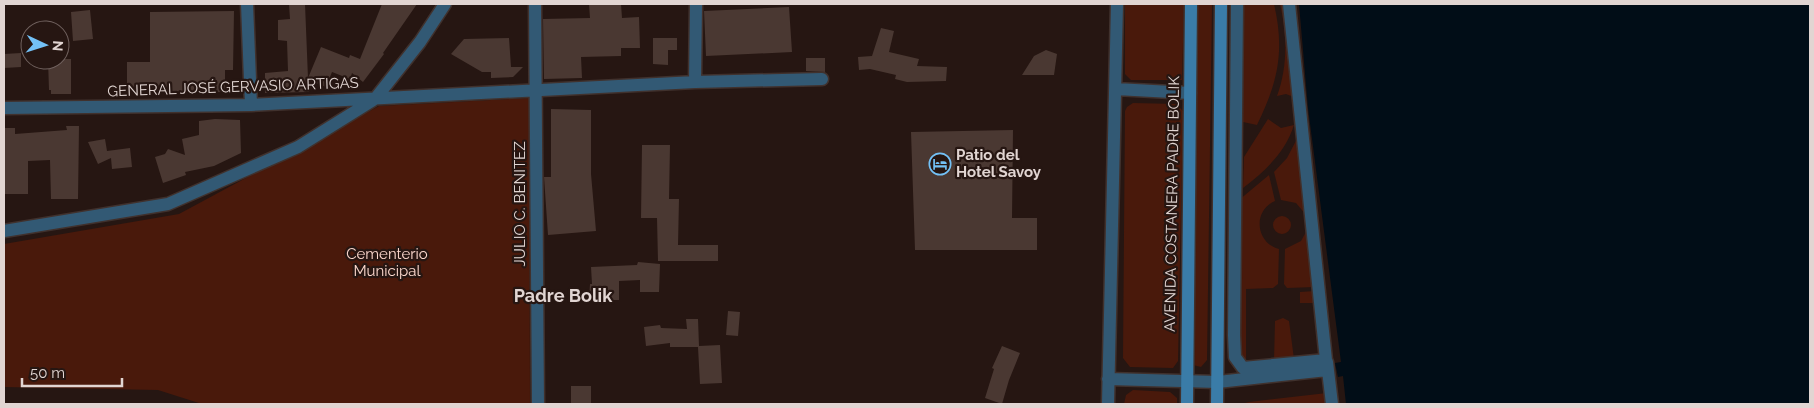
<svg xmlns="http://www.w3.org/2000/svg" width="1814" height="408" viewBox="0 0 1814 408" font-family="Raleway,sans-serif">
  <style>
    .green { fill: #49190b }
    .water { fill: #010d17 }
    .building { fill: #4a3832 }
    .lines { fill: none; stroke-linecap: round; stroke-linejoin: round }
    .street-casing { stroke: #40312d; stroke-width: 15 }
    .secondary-casing { stroke: #40312d; stroke-width: 15 }
    .street { stroke: #325974; stroke-width: 12 }
    .secondary { stroke: #3a7ca8; stroke-width: 12 }
    .labels { text-anchor: middle; dominant-baseline: central; stroke-width: 4.5; stroke-linejoin: round; paint-order: stroke }
    .street-label { font-size: 15px; fill: #e1d5d2; stroke: #261612 }
    .poi-label { font-size: 15px; font-weight: bold; fill: #e1d5d2; stroke: #261612; text-anchor: start }
    .park-label { font-size: 15px; fill: #fcd8cd; stroke: #261612 }
    .quarter-label { font-size: 18px; font-weight: bold; fill: #e1d5d2; stroke: #261612 }
  </style>
  <rect width="100%" height="100%" fill="#261612"/>
  <!-- green -->
  <path class="green" d="M1125,4H1184L1182,80H1131L1125,74Z
    M1196,4H1212L1207,360L1201,367L1193,365Z
    M1244,4H1274C1285,51 1278,82 1257,125L1243,122Z
    M1280,4H1285L1295,94L1291,96L1286,94L1277,96C1288,66 1287,34 1280,4Z
    M529,98L530,404H202L158,390L4,387V244L179,214L379,106Z
    M1133,103L1176,104L1183,111L1178,361L1173,368L1130,367L1123,358L1125,111L1127,107Z
    M1268,119L1281,128L1294,125C1285,153 1265,171 1243,188L1244,157Z
    M1299,135L1307,216L1296,203L1281,200L1274,172L1287,158Z
    M1269,175L1275,201C1252,211 1256,243 1279,249L1278,284L1273,288L1246,289V365L1239,361V200Z
    M1273 225a9 9 0 1 1 18 0a9 9 0 1 1-18 0Z
    M1306,232L1315,287L1287,288L1284,284L1285,249L1301,241Z
    M1315,291L1317,303H1300V292Z
    M1283,318L1289,321L1294,359L1274,361L1275,321Z
    M1133,390L1170,392L1177,398V404H1124L1126,395Z
    M1327,393L1328,404H1241L1249,402Z"/>
  <!-- water -->
  <path class="water" d="M1299,4H1810V404H1346L1343,376L1338,377L1335,363L1341,362L1308,108Z"/>
  <!-- building -->
  <path class="building" d="M289,4H305L308,78L321,47L349,58L350,55L360,59L382,4H417L383,53L384,54L363,82L352,73L350,79L332,72L326,87L308,80L309,92L265,93V73L288,71L287,41L278,40V20L290,19Z
    M589,4H621L622,18L639,17L640,48H621V56L581,57L582,78L544,79L543,19L590,18Z
    M789,7L792,52L706,56L704,11Z
    M90,10L93,39L73,41L71,12Z
    M234,11L233,70H225V92L127,93V62H150V12Z
    M881,28L894,31L889,52L919,59L917,66L947,67L946,81L907,82L895,79L896,75L870,69L859,70L858,57L872,56Z
    M509,38L511,67H523L513,77L491,78V72H482L451,54L464,39Z
    M653,38H677V50H668V65L653,64Z
    M1046,50L1057,54L1054,75H1022L1034,56Z
    M21,53V67L4,68V54Z
    M806,58H825V72L806,71Z
    M60,59H71V94H51V90H49L48,60Z
    M551,109L591,110V174L596,231L548,235L544,177H551Z
    M215,119L240,120L241,153L214,166L185,172L186,175L163,183L155,157L165,154L168,149L185,155L182,139L199,135V121Z
    M66,126H79L78,199H51L50,160L28,161V194H5L4,128H15V134L67,130Z
    M1013,130L1012,218H1037V250H915L911,132Z
    M105,139L107,151L130,148L132,167L112,169L111,158L98,164L88,142Z
    M642,145H670L669,199H679L678,245H718V261H658L657,218H641Z
    M638,262L660,264L659,292H640V280L619,281V300H589L590,284H592L591,267L637,265Z
    M728,311L740,312L738,336L726,335Z
    M686,319H698L699,346L720,345L722,383L700,384L698,347H670V343L646,346L644,327L660,325L661,328L687,329Z
    M1002,346L1020,353L1009,380L1002,404L985,398L994,369L992,368Z
    M571,386H591V404H571Z"/>
  <g class="lines">
    <!-- street casing -->
    <g class="street-casing">
      <path id="street" d="M247,4L251,105
        M535,4L538,404
        M1237,4L1234,335L1235,357L1243,368L1326,360L1289,4
        M695,82L696,4
        M1116,89L1190,93
        M4,108L251,105L695,82L822,79
        M4,231L168,204L298,147L375,99L420,42L445,4
        M1327,362L1332,404
        M1108,379L1218,382L1327,370
        M1108,404L1117,4"/>
    </g>
    <!-- secondary casing -->
    <g class="secondary-casing">
      <path id="secondary" d="M1187,404L1191,4
        M1217,404L1221,4"/>
    </g>
    <!-- street -->
    <use href="#street" class="street"/>
    <!-- secondary -->
    <use href="#secondary" class="secondary"/>
  </g>
  <!-- icons -->
  <defs>
    <g id="hotel-ring" transform="scale(1.125)"><circle r="9.5" fill="#261612" stroke="#73c1f6" stroke-width="1.5"/><path d="M-6-4.5h1.5V1H6V5H4.5V3h-9V5H-6ZM-4 0a1.8 1.8 0 1 1 3.6 0ZM.5 0V-2.5h3Q6-2.5 6 0Z" fill="#73c1f6"/></g>
  </defs>
  <g fill-rule="evenodd">
    <use href="#hotel-ring" x="940" y="164"/>
  </g>
  <g class="labels">
    <!-- street labels -->
    <g class="street-label">
      <text transform="translate(233 87) rotate(-2)">GENERAL JOSÉ GERVASIO ARTIGAS</text>
      <text transform="translate(520 204) rotate(-90)">JULIO C. BENITEZ</text>
      <text transform="translate(1172 204) rotate(-89)">AVENIDA COSTANERA PADRE BOLIK</text>
    </g>
    <!-- poi labels -->
    <g class="poi-label">
      <text x="956" y="155">Patio del<tspan x="956" dy="17">Hotel Savoy</tspan></text>
    </g>
    <!-- park labels -->
    <g class="park-label">
      <text x="387" y="254">Cementerio<tspan x="387" dy="17">Municipal</tspan></text>
    </g>
    <!-- quarter labels -->
    <g class="quarter-label">
      <text x="563" y="295">Padre Bolik</text>
    </g>
  </g>
  <!-- border -->
  <rect width="1814" height="408" fill="none" stroke="#e1d5d2" stroke-width="10"/>
  <!-- north arrow -->
  <g transform="translate(45 45) rotate(94)"><circle r="24" fill="#261612" stroke="#71625f"/>
  <path d="M0-4L9 19L0 12L-9 19Z" fill="#73c1f6"/>
  <text y="-8" font-size="14" font-weight="bold" text-anchor="middle" fill="#e1d5d2">N</text>
  </g>
  <!-- scale -->
  <path d="M22 378v8h100v-8" fill="none" stroke="#e1d5d2" stroke-width="2.5"/>
  <text x="30" y="378" font-size="15" fill="#e1d5d2" stroke="#261612" stroke-width="4" paint-order="stroke">50 m</text>
</svg>
